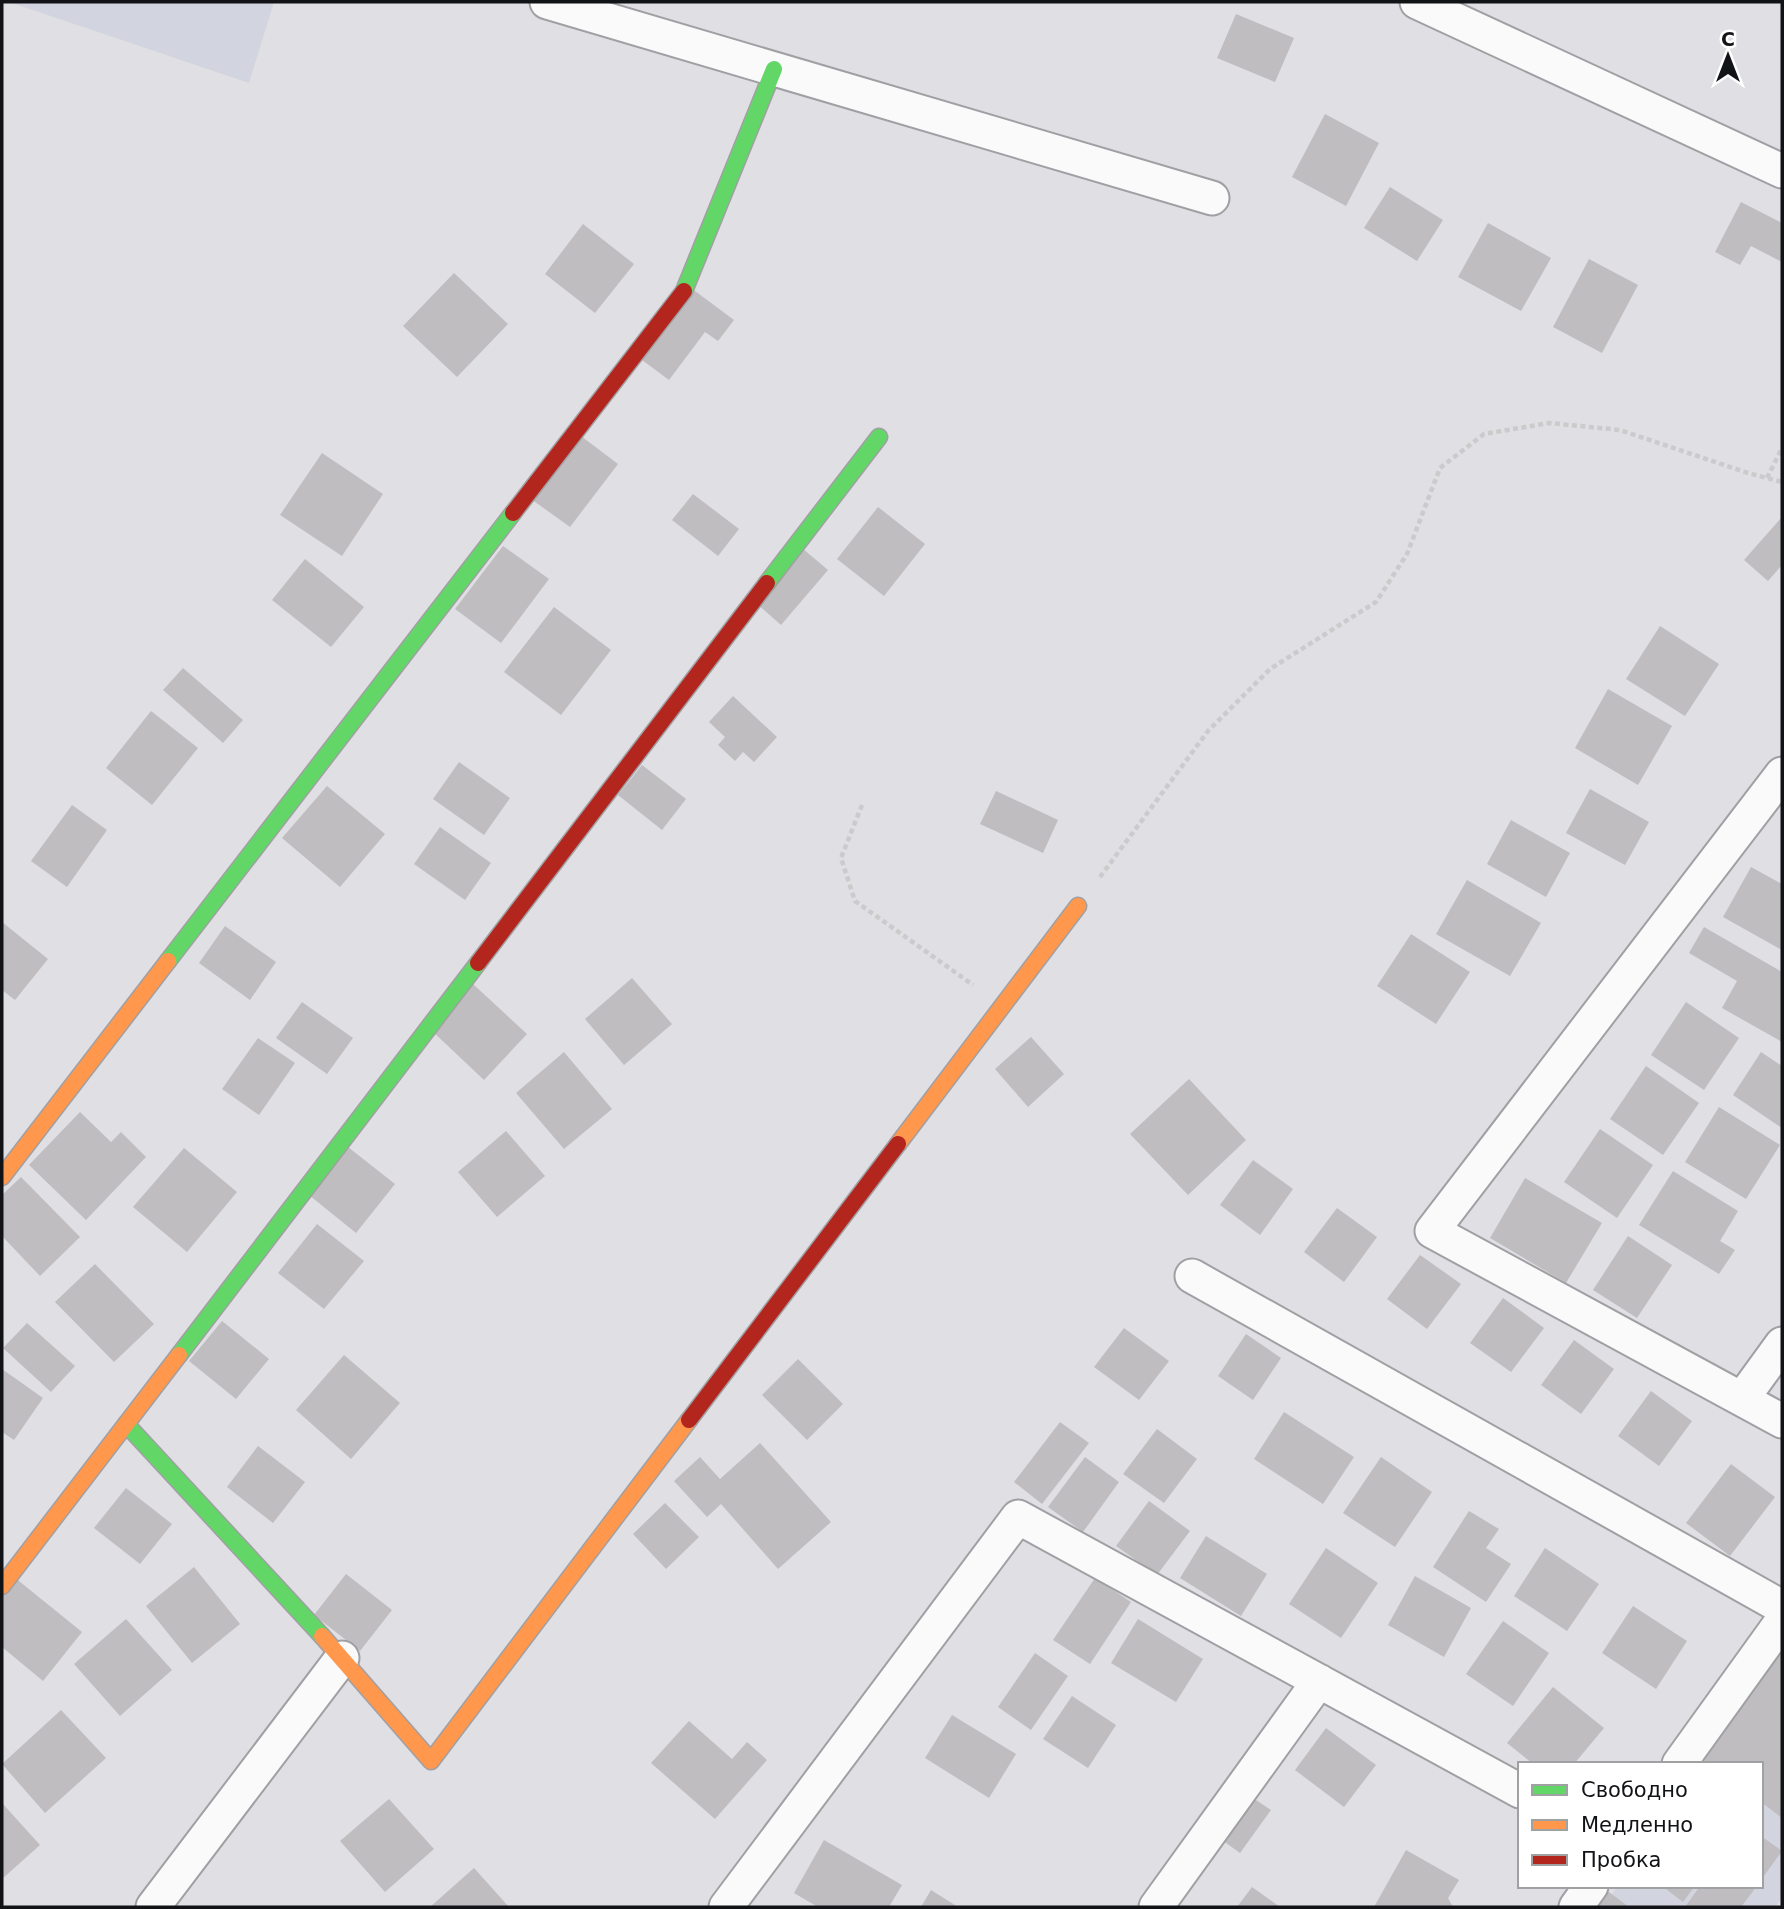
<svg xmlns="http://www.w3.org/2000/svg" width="1784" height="1909" viewBox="0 0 1784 1909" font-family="'DejaVu Sans',sans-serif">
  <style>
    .built { fill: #d2d4df }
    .building { fill: #bfbdbf }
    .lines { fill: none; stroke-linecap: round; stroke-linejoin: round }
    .street-casing { stroke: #a0a0a4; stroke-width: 37 }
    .fast-casing { stroke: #a0a0a4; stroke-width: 19 }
    .slow-casing { stroke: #a0a0a4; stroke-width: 19 }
    .jam-casing { stroke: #a0a0a4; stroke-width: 19 }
    .path { stroke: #cbcbcc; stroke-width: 4.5; stroke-dasharray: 5 3.5; stroke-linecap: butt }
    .street { stroke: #fafafb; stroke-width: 33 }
    .fast { stroke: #63d668; stroke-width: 16 }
    .slow { stroke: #ff974d; stroke-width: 16 }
    .jam { stroke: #b3261e; stroke-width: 16 }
  </style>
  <rect width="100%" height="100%" fill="#dfdfe4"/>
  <!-- built -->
  <path class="built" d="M9,2H274L249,83Z
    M1782,1656V1898L1775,1907H1603L1618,1886H1761V1764H1705Z"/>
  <!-- building -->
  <path class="building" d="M1236,14L1294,38L1275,82L1217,58Z
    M1325,114L1379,143L1346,206L1292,177Z
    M1390,187L1443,220L1417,261L1364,228Z
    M1741,202L1782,223V262L1751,246L1740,265L1715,252Z
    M1488,223L1551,258L1521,311L1458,277Z
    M583,224L634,264L595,313L545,274Z
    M1589,259L1638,285L1602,353L1553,327Z
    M454,273L508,324L457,377L403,326Z
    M691,288L734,320L718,341L705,332L669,380L638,357Z
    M573,430L618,464L570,527L524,494Z
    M322,453L383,494L342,556L280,515Z
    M693,494L739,529L718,556L672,520Z
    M878,507L925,544L884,596L837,559Z
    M1782,517V565L1768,581L1744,560Z
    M503,546L549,579L501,643L455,609Z
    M802,548L828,570L781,625L756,603Z
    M305,559L364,607L331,647L272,600Z
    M554,607L611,650L561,715L504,672Z
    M1660,626L1719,664L1685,716L1626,679Z
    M183,668L243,720L223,743L163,690Z
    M1608,689L1672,726L1638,785L1575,748Z
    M733,696L777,737L754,762L743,752L735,761L718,745L725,737L709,722Z
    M151,711L198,748L152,805L106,768Z
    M459,762L510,798L484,835L433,799Z
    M642,765L686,799L662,830L618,795Z
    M327,786L385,834L340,887L282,838Z
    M1590,789L1649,822L1625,865L1566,833Z
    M996,791L1058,820L1043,853L980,824Z
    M72,805L107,830L67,887L31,861Z
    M1511,820L1570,853L1546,897L1487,864Z
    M440,827L491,863L465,900L414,864Z
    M1751,867L1782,884V950L1723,917Z
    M1467,880L1541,923L1510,976L1436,934Z
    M2,922L48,959L15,1000L2,990Z
    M225,926L276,962L250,1000L199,963Z
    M1704,927L1782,972V1042L1722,1008L1737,981L1689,953Z
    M1411,934L1470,972L1436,1024L1377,986Z
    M632,978L672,1024L624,1065L585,1019Z
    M473,984L527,1034L484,1080L430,1029Z
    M302,1002L353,1038L327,1074L276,1038Z
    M1686,1002L1739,1038L1704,1090L1651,1055Z
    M1031,1037L1064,1074L1028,1107L995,1069Z
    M258,1038L295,1063L259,1115L222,1089Z
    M564,1052L612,1109L564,1149L516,1093Z
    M1761,1052L1782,1066V1128L1733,1095Z
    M1646,1066L1699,1103L1663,1155L1610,1119Z
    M1189,1079L1246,1140L1188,1195L1130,1134Z
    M1719,1107L1780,1145L1746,1199L1685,1162Z
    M80,1112L111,1142L121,1132L146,1157L86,1220L29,1165Z
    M1600,1129L1653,1165L1617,1218L1564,1182Z
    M506,1131L545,1176L497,1217L458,1172Z
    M348,1147L395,1184L356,1233L309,1195Z
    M184,1148L237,1192L187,1252L133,1207Z
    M1253,1160L1293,1189L1260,1235L1220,1205Z
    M1673,1171L1738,1211L1720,1241L1735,1250L1719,1274L1639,1225Z
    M21,1177L80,1237L40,1276L2,1236V1195Z
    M1525,1178L1602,1223L1566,1283L1490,1238Z
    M1337,1208L1377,1237L1344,1282L1304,1252Z
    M317,1224L364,1261L324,1309L278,1273Z
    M1628,1236L1672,1265L1637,1318L1593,1290Z
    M1420,1255L1461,1284L1427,1329L1387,1299Z
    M95,1264L154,1324L114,1362L55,1302Z
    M1503,1298L1544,1328L1511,1372L1470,1343Z
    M222,1321L269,1359L236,1399L189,1361Z
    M27,1323L75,1366L51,1392L3,1348Z
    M1124,1328L1169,1361L1139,1400L1094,1367Z
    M1246,1334L1281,1358L1253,1400L1218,1376Z
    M1574,1340L1614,1369L1581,1414L1541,1385Z
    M344,1355L400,1403L351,1459L296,1410Z
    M798,1359L843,1404L807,1440L762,1395Z
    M2,1369L43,1398L14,1440L2,1432Z
    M1651,1391L1692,1421L1659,1466L1618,1436Z
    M1284,1412L1354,1457L1323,1504L1254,1459Z
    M1060,1422L1089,1443L1042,1504L1014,1482Z
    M1157,1429L1197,1459L1164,1503L1123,1474Z
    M760,1443L831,1522L778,1569L721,1504L707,1517L674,1481L700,1457L720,1479Z
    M258,1446L305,1482L273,1523L227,1487Z
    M1085,1457L1119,1482L1083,1532L1048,1507Z
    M1381,1457L1432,1492L1395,1547L1343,1513Z
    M1731,1464L1775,1497L1730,1556L1686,1523Z
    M126,1488L172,1524L140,1564L94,1528Z
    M1149,1501L1190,1531L1157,1575L1116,1546Z
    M665,1503L699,1537L666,1569L633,1534Z
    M1469,1511L1499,1529L1486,1548L1511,1564L1486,1602L1433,1567Z
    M1206,1536L1267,1574L1241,1616L1180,1578Z
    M1326,1548L1378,1583L1341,1638L1289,1604Z
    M1545,1548L1599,1584L1567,1631L1514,1596Z
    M194,1567L240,1624L192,1663L146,1606Z
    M346,1574L392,1610L360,1651L314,1615Z
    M1415,1576L1471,1608L1444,1657L1388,1625Z
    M14,1577L82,1632L43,1681L2,1647V1592Z
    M1095,1578L1131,1602L1090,1664L1053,1640Z
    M1633,1606L1687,1641L1656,1689L1602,1653Z
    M126,1619L172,1670L120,1716L74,1664Z
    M1138,1619L1203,1659L1176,1702L1111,1663Z
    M1503,1621L1549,1653L1513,1706L1466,1674Z
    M1782,1634V1818L1761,1802V1764H1684Z
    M1035,1653L1068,1676L1031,1730L998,1707Z
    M1553,1687L1604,1728L1574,1764H1533L1507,1743Z
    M1072,1696L1116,1725L1088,1768L1043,1739Z
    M61,1710L106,1758L45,1813L2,1764Z
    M952,1715L1016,1754L989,1798L925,1758Z
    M689,1721L732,1759L747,1742L767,1760L715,1819L651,1763Z
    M1326,1728L1376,1765L1344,1807L1295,1770Z
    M1238,1788L1271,1810L1240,1853L1208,1830Z
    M389,1799L434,1849L385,1892L340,1841Z
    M2,1803L40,1845L2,1879Z
    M1761,1836L1782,1851L1761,1880Z
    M824,1840L902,1885L889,1907H818L794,1893Z
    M1406,1850L1459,1880L1448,1898L1453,1907H1374Z
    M474,1868L509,1907H430Z
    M1601,1886L1629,1907H1574Z
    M1662,1886H1695L1683,1902Z
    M1700,1886H1757L1741,1907H1685Z
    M1252,1887L1280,1907H1237Z
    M931,1890L958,1907H921Z"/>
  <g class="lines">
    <!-- street casing -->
    <g class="street-casing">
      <path id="street" d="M547,2L1212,198
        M1417,2L1782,171
        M1782,774L1432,1231L1782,1421
        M1192,1276L1782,1607
        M1742,1399L1782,1344
        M1679,1764L1782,1621
        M153,1907L342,1658
        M726,1907L1018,1517L1520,1791
        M1156,1907L1319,1681
        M1576,1907L1591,1886"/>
    </g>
    <!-- fast casing -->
    <g class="fast-casing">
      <path id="fast" d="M684,291L774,69
        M767,583L879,437
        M168,961L513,513
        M179,1355L478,963
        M126,1424L322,1636"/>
    </g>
    <!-- slow casing -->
    <g class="slow-casing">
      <path id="slow" d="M898,1144L1078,906
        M2,1177L168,961
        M2,1586L179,1355
        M322,1636L431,1761L689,1420"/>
    </g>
    <!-- jam casing -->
    <g class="jam-casing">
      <path id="jam" d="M513,513L684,291
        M478,963L767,583
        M689,1420L898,1144"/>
    </g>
    <!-- path -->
    <path class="path" d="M1767,478L1782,448
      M862,805L841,858L855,901L973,985
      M1100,877L1208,731L1270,669L1376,602L1407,554L1440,468L1484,434L1549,423L1620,430L1748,473L1782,482"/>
    <!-- street -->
    <use href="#street" class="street"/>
    <!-- fast -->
    <use href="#fast" class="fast"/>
    <!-- slow -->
    <use href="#slow" class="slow"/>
    <!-- jam -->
    <use href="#jam" class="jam"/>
  </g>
  <!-- border -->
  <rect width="1784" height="1909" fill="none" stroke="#121316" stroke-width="7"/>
  <!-- legend -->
  <rect x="1518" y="1762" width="245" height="126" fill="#ffffff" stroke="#a0a1a2" stroke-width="2"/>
  <rect x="1532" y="1785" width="35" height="10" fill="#63d668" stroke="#a0a1a2" stroke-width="2"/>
  <text x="1581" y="1797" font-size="21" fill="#121316">Свободно</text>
  <rect x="1532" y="1820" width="35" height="10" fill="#ff974d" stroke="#a0a1a2" stroke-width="2"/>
  <text x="1581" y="1832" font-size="21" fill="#121316">Медленно</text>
  <rect x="1532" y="1855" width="35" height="10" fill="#b3261e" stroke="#a0a1a2" stroke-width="2"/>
  <text x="1581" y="1867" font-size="21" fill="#121316">Пробка</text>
  <!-- north arrow -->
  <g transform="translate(1728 56)" stroke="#ffffff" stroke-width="5" paint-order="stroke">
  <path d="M0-5L12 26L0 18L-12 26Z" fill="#121316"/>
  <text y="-10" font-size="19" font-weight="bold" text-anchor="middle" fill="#121316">С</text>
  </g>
</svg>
